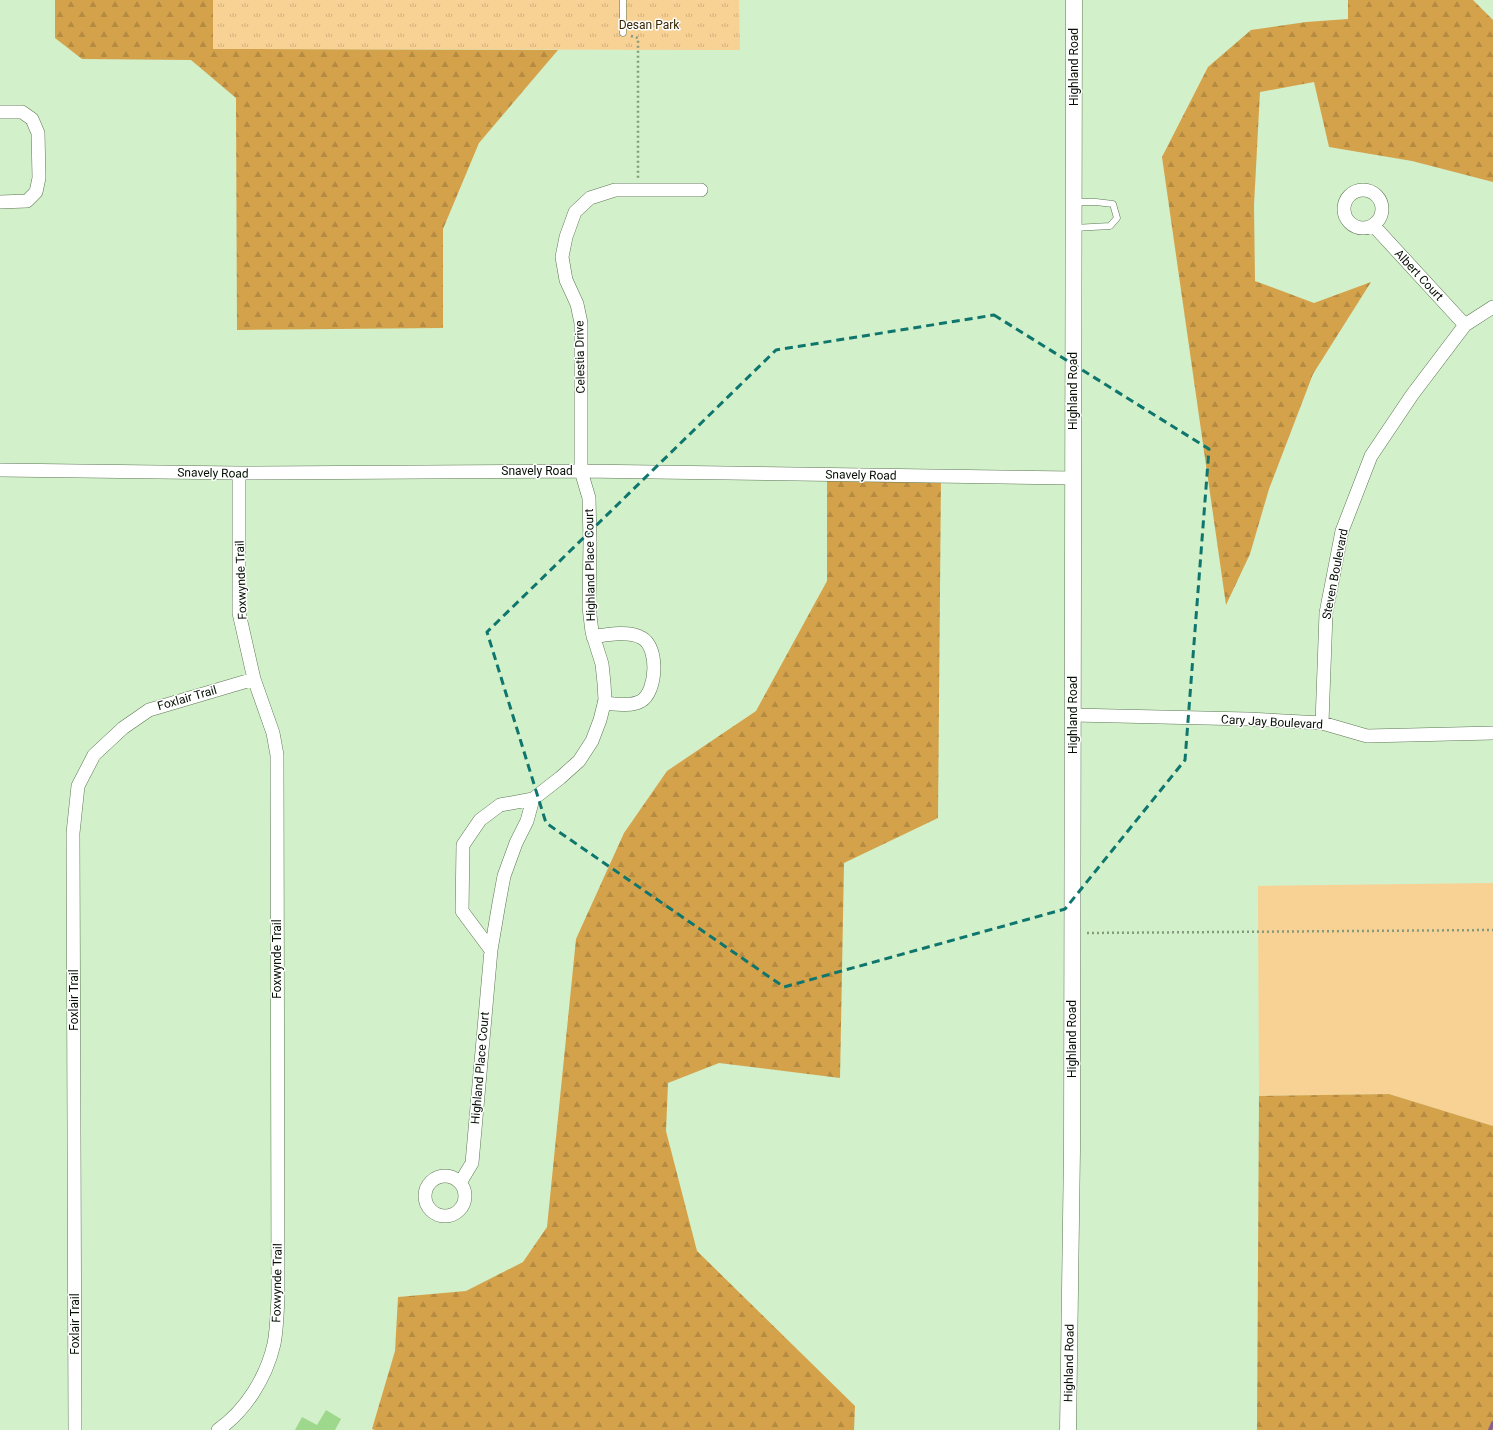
<svg xmlns="http://www.w3.org/2000/svg" width="1493" height="1430" viewBox="0 0 1493 1430" font-family="Roboto,sans-serif">
  <style>
    .green { fill: #f8d194 }
    .forest { fill: url(#forest-firs) }
    .park { fill: url(#park-tufts) }
    .lines { fill: none; stroke-linecap: round; stroke-linejoin: round }
    .stream { stroke: #866291; stroke-width: 4 }
    .building { fill: #9ed88c }
    .service-casing { stroke: #5d7755; stroke-width: 7 }
    .minor-casing { stroke: #5d7755; stroke-width: 14 }
    .tertiary-casing { stroke: #5d7755; stroke-width: 17 }
    .path { stroke: #849a7d; stroke-width: 2.5; stroke-dasharray: 2 3; stroke-linecap: butt }
    .service { stroke: #fff; stroke-width: 6 }
    .minor { stroke: #fff; stroke-width: 13 }
    .tertiary { stroke: #fff; stroke-width: 16 }
    .marked { fill: none; stroke: #0f766e; stroke-width: 3; stroke-dasharray: 8 5; stroke-linejoin: round }
    .labels { text-anchor: middle; dominant-baseline: central; stroke-width: 3; stroke-linejoin: round; paint-order: stroke }
    .park-label { font-size: 12px; fill: #392500; stroke: #fff }
    .street-label { font-size: 12px; fill: #061004; stroke: #fff }
  </style>
  <defs>
    <pattern id="forest-firs" width="22" height="20" patternUnits="userSpaceOnUse"><rect width="22" height="20" fill="#d5a24c"/><path d="M5 1l3.5 6h-7zM16 11l3.5 6h-7z" fill="#b58a41"/></pattern>
    <pattern id="park-tufts" width="24" height="20" patternUnits="userSpaceOnUse"><rect width="24" height="20" fill="#f8d194"/><path d="M3 7l-1-3M5 7V3M7 7l1-3M15 17l-1-3M17 17v-4M19 17l1-3" fill="none" stroke="#d3b27e"/></pattern>
  </defs>
  <rect width="100%" height="100%" fill="#d2f0c9"/>
  <!-- green -->
  <path class="green" d="M1493,883V1126L1389,1094L1259,1096L1258,886Z"/>
  <!-- forest -->
  <path class="forest" d="M55,0H213V49L558,50L479,143L443,229V328L237,330L236,98L191,60L82,59L55,38Z
    M1348,0H1473L1493,20V182L1412,161L1329,147L1314,82L1260,92L1254,205L1255,281L1314,303L1371,282L1313,374L1269,489L1250,554L1226,605L1162,157L1208,67L1251,30L1306,22L1348,19Z
    M827,474L941,476L938,818L844,863L840,1078L719,1063L668,1083L666,1131L697,1251L855,1406L854,1430H375L372,1429L395,1351L398,1297L466,1291L523,1262L547,1227L576,939L624,833L667,771L756,711L827,581Z
    M1389,1094L1493,1126V1430H1257L1259,1096Z"/>
  <!-- park -->
  <path class="park" d="M213,0H739L740,50L213,49Z"/>
  <g class="lines">
    <!-- stream -->
    <path class="stream" d="M1490,1430L1493,1423"/>
  </g>
  <!-- building -->
  <path class="building" d="M326,1410L341,1419L335,1430H295L302,1417L317,1425Z"/>
  <g class="lines">
    <!-- service casing -->
    <g class="service-casing">
      <path id="service" d="M623,0V33
        M1074,202H1096L1113,204L1117,218L1110,226L1074,228"/>
    </g>
    <!-- minor casing -->
    <g class="minor-casing">
      <path id="minor" d="M0,112H22L32,119L38,133L39,178L36,192L27,201L0,202
        M1344 209a19 19 0 1 1 38 0a19 19 0 1 1-38 0Z
        M1373,225L1465,325
        M0,470L239,473L581,471L1073,478
        M593,637C607,634 630,631 642,638C659,647 657,692 641,701C631,707 615,704 604,703
        M1073,715L1248,719L1322,723L1367,736L1493,733
        M1322,723L1326,613L1342,531L1371,456L1412,395L1465,325L1493,307
        M533,799L560,778L579,761L592,741L600,720L605,700L604,683L602,664L592,632L589,607L590,542L589,498L581,471V323L577,304L566,280L562,257L566,237L575,212L590,198L615,190H701
        M425 1196a20 20 0 1 1 40 0a20 20 0 1 1-40 0Z
        M460,1183L472,1163L491,950L499,903L504,876L516,843L527,821L533,799L500,805L480,820L463,845L462,911L491,950
        M75,1430L73,833L78,786L94,755L123,728L149,710L254,679
        M218,1430C246,1410 266,1378 274,1344C277,1329 277,1313 278,1298L277,755L273,733L254,679L239,613V473"/>
    </g>
    <!-- tertiary casing -->
    <g class="tertiary-casing">
      <path id="tertiary" d="M1068,1430L1072,1150L1074,0"/>
    </g>
    <!-- path -->
    <path class="path" d="M631,36L638,38V178
      M1087,933L1493,930"/>
    <!-- service -->
    <use href="#service" class="service"/>
    <!-- minor -->
    <use href="#minor" class="minor"/>
    <!-- tertiary -->
    <use href="#tertiary" class="tertiary"/>
  </g>
  <!-- marked area -->
  <path class="marked" d="M994,315L1209,449L1185,760L1065,909L784,987L546,823L487,632L776,350Z"/>
  <g class="labels">
    <!-- park labels -->
    <g class="park-label">
      <text x="649" y="25">Desan Park</text>
    </g>
    <!-- street labels -->
    <g class="street-label">
      <text transform="translate(1074 67) rotate(-90)">Highland Road</text>
      <text transform="translate(1419 275) rotate(47)">Albert Court</text>
      <text transform="translate(580 357) rotate(-91)">Celestia Drive</text>
      <text transform="translate(1073 391) rotate(-90)">Highland Road</text>
      <text x="537" y="471">Snavely Road</text>
      <text transform="translate(213 473) rotate(1)">Snavely Road</text>
      <text transform="translate(861 475) rotate(1)">Snavely Road</text>
      <text transform="translate(590 565) rotate(-91)">Highland Place Court</text>
      <text transform="translate(1335 574) rotate(-79)">Steven Boulevard</text>
      <text transform="translate(241 580) rotate(-92)">Foxwynde Trail</text>
      <text transform="translate(187 698) rotate(-16)">Foxlair Trail</text>
      <text transform="translate(1073 715) rotate(-90)">Highland Road</text>
      <text transform="translate(1272 722) rotate(3)">Cary Jay Boulevard</text>
      <text transform="translate(277 959) rotate(-90)">Foxwynde Trail</text>
      <text transform="translate(74 1000) rotate(-90)">Foxlair Trail</text>
      <text transform="translate(1072 1039) rotate(-90)">Highland Road</text>
      <text transform="translate(480 1068) rotate(-85)">Highland Place Court</text>
      <text transform="translate(277 1283) rotate(-89)">Foxwynde Trail</text>
      <text transform="translate(75 1324) rotate(-90)">Foxlair Trail</text>
      <text transform="translate(1069 1363) rotate(-89)">Highland Road</text>
    </g>
  </g>
</svg>
